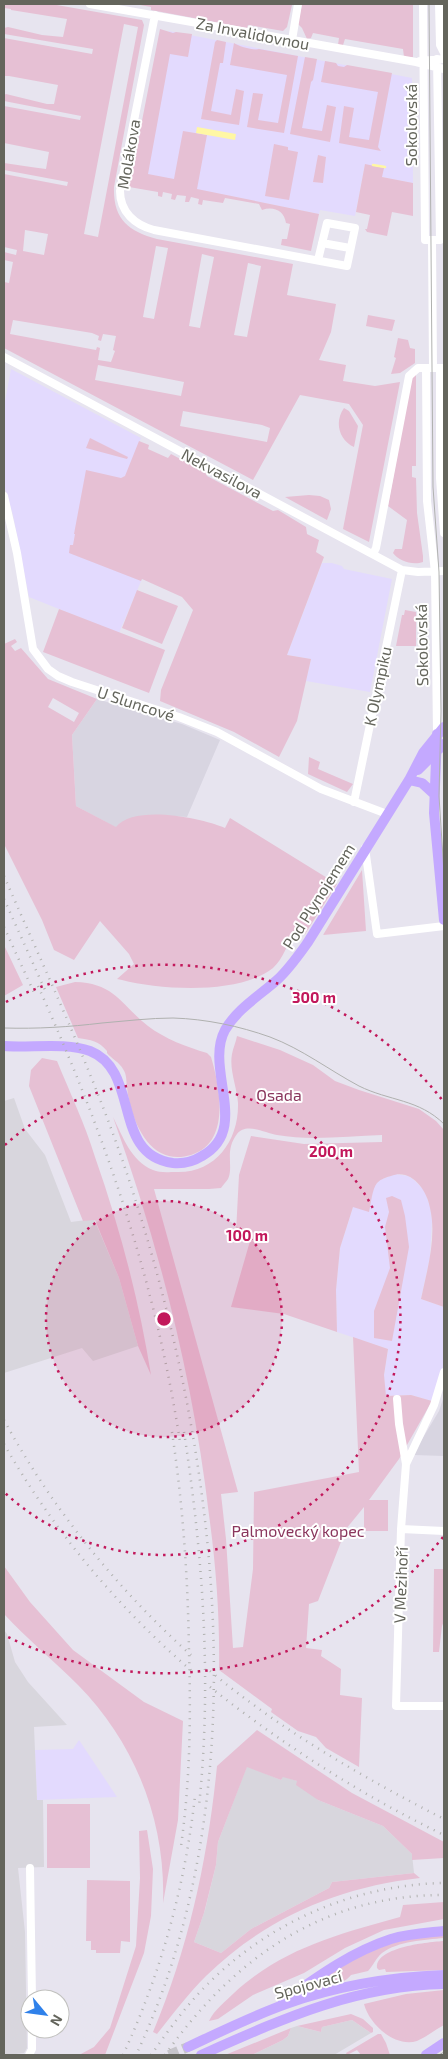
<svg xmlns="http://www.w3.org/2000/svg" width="448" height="2059" viewBox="0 0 448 2059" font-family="'Exo 2',sans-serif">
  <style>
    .commercial { fill: #e3dafe }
    .industrial { fill: #d8d6dd }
    .education { fill: #d8d5e1 }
    .green { fill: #e6c0d4; fill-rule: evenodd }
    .water { fill: #fff7a4 }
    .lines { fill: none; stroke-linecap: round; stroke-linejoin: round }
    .stream { stroke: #fff7a4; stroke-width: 2.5 }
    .major-tunnel { stroke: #c6c4ca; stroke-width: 10; stroke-dasharray: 10 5; stroke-linecap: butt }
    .minor { stroke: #fff; stroke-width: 8 }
    .major { stroke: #c4a9ff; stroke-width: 10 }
    .tram { stroke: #b0b1af; stroke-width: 1 }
    .rail { stroke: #b0b1af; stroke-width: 2.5; stroke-dasharray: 1 6; stroke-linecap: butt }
    .ring { fill: none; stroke: #c2185b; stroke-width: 2.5; stroke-dasharray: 2.5 5 }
    .labels { text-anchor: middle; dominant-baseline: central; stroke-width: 4; stroke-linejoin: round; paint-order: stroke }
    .street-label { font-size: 16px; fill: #64655c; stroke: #fff }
    .park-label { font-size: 16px; fill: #8a365d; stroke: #fff }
    .centre { fill: #c2185b; stroke: #fff; stroke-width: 2.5 }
    .ring-label { font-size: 15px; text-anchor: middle; font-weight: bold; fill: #c2185b; stroke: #fff; stroke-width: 4; stroke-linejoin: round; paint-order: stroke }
  </style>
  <rect width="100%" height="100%" fill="#e7e4ef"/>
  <!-- commercial -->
  <path class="commercial" d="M169,31L412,78L413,183L382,177L365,164L355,216L320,210L319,214L140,178Z
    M11,369L141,438L126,476L121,478L142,579L119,633L29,597L13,515L4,485V407Z
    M322,563H332L342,566L344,569L392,579L370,692L306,681L311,659L287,655Z
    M395,1174L408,1176L414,1180L424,1190L430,1206L432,1221L430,1257L421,1299L444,1307V1364L432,1401L411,1395L385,1396L384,1375L388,1349L337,1332L336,1290L340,1248L353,1207L380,1180Z
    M79,1740L117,1797L37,1800L35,1750L73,1749Z"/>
  <!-- industrial -->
  <path class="industrial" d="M14,1098L25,1129L45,1155L71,1222L94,1219L119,1278L138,1346L93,1361L82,1348L4,1373V1101Z
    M4,1630L7,1634L15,1662L28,1682L67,1725L34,1727L37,1800H43L44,1867L18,1868L25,1932L27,2048L24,2053L7,2055H4Z
    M247,1766L281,1780L283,1776L297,1781L318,1800L383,1826L412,1854L414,1873L332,1882L329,1888L251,1929L221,1953L194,1942L205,1910L216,1865L218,1842Z
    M352,2020L371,2033L334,2055H252L283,2040L288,2036L291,2028L297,2026L321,2032L322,2027Z"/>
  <!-- education -->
  <path class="education" d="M97,699L182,724L220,740L187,817L173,816L120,823L117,828L76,806L72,735Z
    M444,1396V1456L414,1455L418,1446L439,1411Z"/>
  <!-- green -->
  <path class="green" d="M4,4H51L142,20L144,25L114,187C113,219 128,231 157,239L293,264L287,295L336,304L331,332L319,360L346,365L343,381L375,386L400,382L369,542L343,529L363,425L349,404L300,395L253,480L4,348V282L9,283L13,262L4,260V252L16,255L17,250L4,247V174L67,186L68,182L4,170V163C18,165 30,167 46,169L49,152L4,143V106L80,120L81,116L4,101V95L6,94L47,104H54L58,85L9,76H4V38L92,54L93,49L4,34V28L8,27L42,35L63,37L67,19L11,10V9L4,8ZM124,24L138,27L98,237L84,234ZM25,230L48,234L44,255L23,251ZM156,246L168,248L154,319L143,317ZM202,254L214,257L200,328L189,326ZM248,263L261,266L247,337L234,335ZM13,320L92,333L99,336L98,340L101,341L103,334L116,336L113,350L115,351L111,362L98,360L100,348L97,347L96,350L10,334ZM98,365L184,382L181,396L95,380ZM183,411L262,425L270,428L267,442L180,426Z
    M135,4H292V5L287,27L283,31L248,25L247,28L151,10V7Z
    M302,4H413V57H404L403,49L345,39L343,45H338L339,38L313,33L311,38L307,39L302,28L298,24Z
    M160,29L173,33L176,32L192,34L188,57L170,54L148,174L174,179L183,131L207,135L197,189L319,214L311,251L281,245L282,239H287L290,224L286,223C284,210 273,206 262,210L259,204L225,198L223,203L203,200L202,205L198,204L199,199L191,197L189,202H185L186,196L177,195L175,200L171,199L172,194L163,192L162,197L158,196V192L129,187Z
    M217,40L226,42L223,63H220L211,111L231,115L236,89L244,91L239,125L201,119L215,42Z
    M234,43C238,46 254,51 259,49L298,56L284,133L247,127L253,93L263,94L258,120L278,123L287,75L230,65Z
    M305,57L317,59L313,80L311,82L302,128L322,131L327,105L336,107L330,142L290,134Z
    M325,61L336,63L338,66L344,67L347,65L392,73L378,147L381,151L339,143L344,106L354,108L349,137L369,140L378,92L321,82Z
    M274,144L288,147V150L298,152L289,200L265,196Z
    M318,155L326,157L323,183L313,182Z
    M365,164L384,168L382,177L413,183V216L392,212L387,236L367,232L365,229H367L370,215L356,212Z
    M368,315L395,320L392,331L366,326Z
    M398,338L408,340L410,348L415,349V363L400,373L391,374L396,358L394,357Z
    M416,374V466H412V477L416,478L417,513L423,556V562C412,566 398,560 393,553L395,549H402L407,520L388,506L411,380Z
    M344,408L349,411L358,426L354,447C339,440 334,422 344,408Z
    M90,438L128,457L127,459L86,448Z
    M139,441L149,445L148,449L168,458L171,454L205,472L207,476L273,511L278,510L306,527L307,534L319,540L316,552L324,557L287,655L311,659L297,721L279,757L234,732L160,701L161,690L193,610L182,597L142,579L141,581L69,553L70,545H73L75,534H74L86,470L121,478L125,476Z
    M309,495L320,496L329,500L331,509L327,520L285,497Z
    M137,590L178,606L162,644L122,628Z
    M59,609L165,650L149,693L43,652Z
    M405,610L416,612V646H396L402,615H404Z
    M15,639L17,642L11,646L15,651L21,648L48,679L97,699L72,735L76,806L116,827C134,804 202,818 225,828L230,818L337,884L305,934L293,931C288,944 283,959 273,968C240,995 161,990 122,980L117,979L134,964L129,954L100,921L74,960L54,950L42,920L4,844V644ZM53,698L79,713L74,722L48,707Z
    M309,757L320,762L318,769L353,784L347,792L308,774Z
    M362,870L366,931L323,935Z
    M4,945L23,985L4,996Z
    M75,982C115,983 121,1005 148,1026C165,1039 187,1047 207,1053L211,1057C220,1087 231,1143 191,1155C181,1158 170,1158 161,1153C140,1142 129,1109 127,1087C126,1080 127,1075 123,1069C120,1063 111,1058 107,1053V1051C99,1041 91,1040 78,1038L56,987Z
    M237,1036L280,1050L313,1065L335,1081L359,1090L419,1109L436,1121L444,1130V1307L421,1299C427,1270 437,1238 430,1208C427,1190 411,1168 391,1176C386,1177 381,1179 377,1183C372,1189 371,1204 369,1212L353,1207L340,1248L336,1290L337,1332L284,1314L231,1307L250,1241L236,1232L239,1175L251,1136L304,1144L382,1142V1135C348,1136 310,1141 277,1135C265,1133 246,1122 237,1134C224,1151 234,1166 228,1179C226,1182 223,1185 221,1188L209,1189H154L238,1492L221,1494L226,1539L233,1648L243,1647L253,1569L254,1492L359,1472L353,1337L388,1349L384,1375L386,1396L411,1395L432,1401L399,1459L369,1500H388V1531H364V1507L346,1529L318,1601L309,1604L306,1648L322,1650L321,1656L341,1669L340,1695L362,1698L359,1767L326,1748L316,1737L298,1731L271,1712L272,1709L219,1670C220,1618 216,1566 209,1515C193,1378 159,1246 113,1117C123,1137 131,1161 153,1170C159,1173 169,1172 175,1172C215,1174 239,1141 238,1103C237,1087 229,1070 232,1054C233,1048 236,1042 237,1036Z
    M42,1058L57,1061C70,1093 85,1124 95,1157C120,1228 139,1300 151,1375L138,1346L119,1278L95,1220L83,1221L29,1086L31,1070Z
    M392,1196L401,1200L405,1216L409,1247L392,1341L374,1338V1311L390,1268L385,1227L389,1212L386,1198Z
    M4,1566L30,1602L73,1650L144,1702L183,1721L178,1820L163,1903C166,1821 135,1743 78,1685C54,1661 27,1639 4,1614Z
    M434,1569H444V1621L442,1626L439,1652H433Z
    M257,1730L352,1793L444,1842V1858L412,1860V1854L383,1826L318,1800L296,1785L297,1781L283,1777L281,1780L247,1767L218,1842L216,1865L204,1913L194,1942L221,1953L251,1929L329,1888L332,1882L414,1873L420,1878C339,1887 265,1918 206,1976C188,1994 173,2014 157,2034L153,2032C189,1947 208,1857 217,1766Z
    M47,1804H90V1868H47Z
    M147,1830L153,1869L151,1916L144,1953L105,2055H79L94,2047L110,2028L136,1946L140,1878L139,1831Z
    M87,1880L130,1881V1942L121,1941L120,1953H96V1950H91V1941H86Z
    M444,1902V1919L384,1930L345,1948L304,1973L253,1995L218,2019L209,2021C214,2010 226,2001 234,1993C283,1948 339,1934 400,1917L403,1905Z
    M444,1935V1938C425,1940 398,1941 382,1953C376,1958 373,1966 368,1971L351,1975C344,1984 323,1992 311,1990L310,1987C334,1972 357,1955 384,1946C403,1939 424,1937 444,1935Z
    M444,1941V1970L386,1972L385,1969L379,1970L377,1968C375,1947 429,1942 444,1941Z
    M444,1990V2025C435,2030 426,2037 417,2041C395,2048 369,2024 364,2004L406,1994Z
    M351,2014L363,2019L373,2028V2032L371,2033L352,2020L322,2027L321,2032L297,2026Z
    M291,2028L288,2036L283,2040L252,2055H225Z
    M378,2034H381L386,2043L390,2055H361L357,2050L347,2055L346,2053Z"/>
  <!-- water -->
  <path class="water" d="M197,127L236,134L235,140L196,133Z"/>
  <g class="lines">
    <!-- stream -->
    <path class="stream" d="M373,165L385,167"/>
    <!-- major-tunnel -->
    <path class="major-tunnel" d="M169,2055L188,2047"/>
    <!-- minor -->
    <path class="minor" d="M90,4L416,62L444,69
      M423,4L425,240H440L437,59
      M439,4L440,45L444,53
      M155,15L120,191C120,212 135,225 154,230L347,266L355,228L327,223L318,260
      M292,40L298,4
      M420,61L444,59
      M432,240L433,368
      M322,243L350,248
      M4,357L402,570L418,572L444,571
      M426,368L427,501L435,572L437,734
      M440,368V478L444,533
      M4,496L17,553L33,649L48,669L58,676L72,682L179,717L217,732L321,789L387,814
      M373,554L376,548L409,376L418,368H444
      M354,802L402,570
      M365,848L377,934L444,926
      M397,1399L399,1424L406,1464L401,1529L396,1706H444
      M406,1464L434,1405L444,1372
      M401,1529L444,1531
      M30,1868L32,1999
      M29,2055L32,2049V2029"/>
    <!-- major -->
    <path class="major" d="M437,734L434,813L444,920
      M418,770L444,744
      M409,780L422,783L434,794
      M4,1046C31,1048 65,1042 90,1051C141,1071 111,1155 173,1163C183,1164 194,1161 202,1156C251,1129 204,1069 225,1030C237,1009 259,996 277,980C289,969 298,956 308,942L409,780L423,753L444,727
      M283,2001C317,1977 351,1952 391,1939C408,1934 426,1933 444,1931
      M188,2047C220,2032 252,2016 286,2004C336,1986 392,1977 444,1975
      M201,2055C282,2019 353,1986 444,1984
      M426,2055L444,2043"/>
    <!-- tram -->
    <path class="tram" d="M429,4L433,487L439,572L441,711L439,796L444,873
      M4,1028C37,1029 69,1027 102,1023C126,1021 150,1018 173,1018C206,1019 239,1026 270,1037C302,1049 329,1070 359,1086C389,1101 419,1099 444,1124
      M439,2055L444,2052"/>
    <!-- rail -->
    <path class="rail" d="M4,876C48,977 96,1078 130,1183C218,1453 261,1791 136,2055
      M4,899L45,990
      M4,927L36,997
      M38,986C105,1135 155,1279 180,1442
      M4,1420C52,1508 116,1588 191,1655
      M172,1432C183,1505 188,1579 189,1652C191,1717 190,1782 181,1846
      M184,1432C203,1555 212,1682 199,1806
      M4,1444C53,1530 118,1608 193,1672
      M210,1671C281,1730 362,1777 444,1819
      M210,1687C282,1744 361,1795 444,1835
      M123,2055C161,1973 185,1886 195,1796
      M151,2055C166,2034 182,2011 200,1992C264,1924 351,1885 444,1883
      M165,2055C233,1959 322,1895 444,1895"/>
  </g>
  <!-- distance rings -->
  <circle cx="164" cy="1319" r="118" fill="#c2185b" fill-opacity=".12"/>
  <g class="ring">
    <circle cx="164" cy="1319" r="118"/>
    <path d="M5 1145A236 236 0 1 1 5 1493"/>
    <path d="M443 1537A354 354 0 0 1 6 1636M6 1002A354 354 0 0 1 443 1101"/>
  </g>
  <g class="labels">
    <!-- street labels -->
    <g class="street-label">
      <text transform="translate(253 33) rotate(11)">Za Invalidovnou</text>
      <text transform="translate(410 125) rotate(-90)">Sokolovská</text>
      <text transform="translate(128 154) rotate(-80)">Molákova</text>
      <text transform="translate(222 473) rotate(28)">Nekvasilova</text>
      <text transform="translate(421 645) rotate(-91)">Sokolovská</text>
      <text transform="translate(377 686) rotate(-78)">K Olympiku</text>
      <text transform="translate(136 703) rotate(18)">U Sluncové</text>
      <text transform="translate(318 896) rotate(-58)">Pod Plynojemem</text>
      <text transform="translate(400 1585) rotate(-88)">V Mezihoří</text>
      <text transform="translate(308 1984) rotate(-15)">Spojovací</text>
    </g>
    <!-- park labels -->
    <g class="park-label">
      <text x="279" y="1094">Osada</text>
      <text x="298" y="1530">Palmovecký kopec</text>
    </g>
  </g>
  <circle cx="164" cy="1319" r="8" class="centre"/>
  <g class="ring-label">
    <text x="314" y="1003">300 m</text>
    <text x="331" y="1157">200 m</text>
    <text x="247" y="1241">100 m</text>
  </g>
  <!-- border -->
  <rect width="448" height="2059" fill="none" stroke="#64655c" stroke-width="10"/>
  <!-- north arrow -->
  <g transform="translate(45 2014) rotate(119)"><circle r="24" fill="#ffffff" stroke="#c1c1be"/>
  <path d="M0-4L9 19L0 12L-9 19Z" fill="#2f81ea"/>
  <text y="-8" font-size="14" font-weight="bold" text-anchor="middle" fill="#64655c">N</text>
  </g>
</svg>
